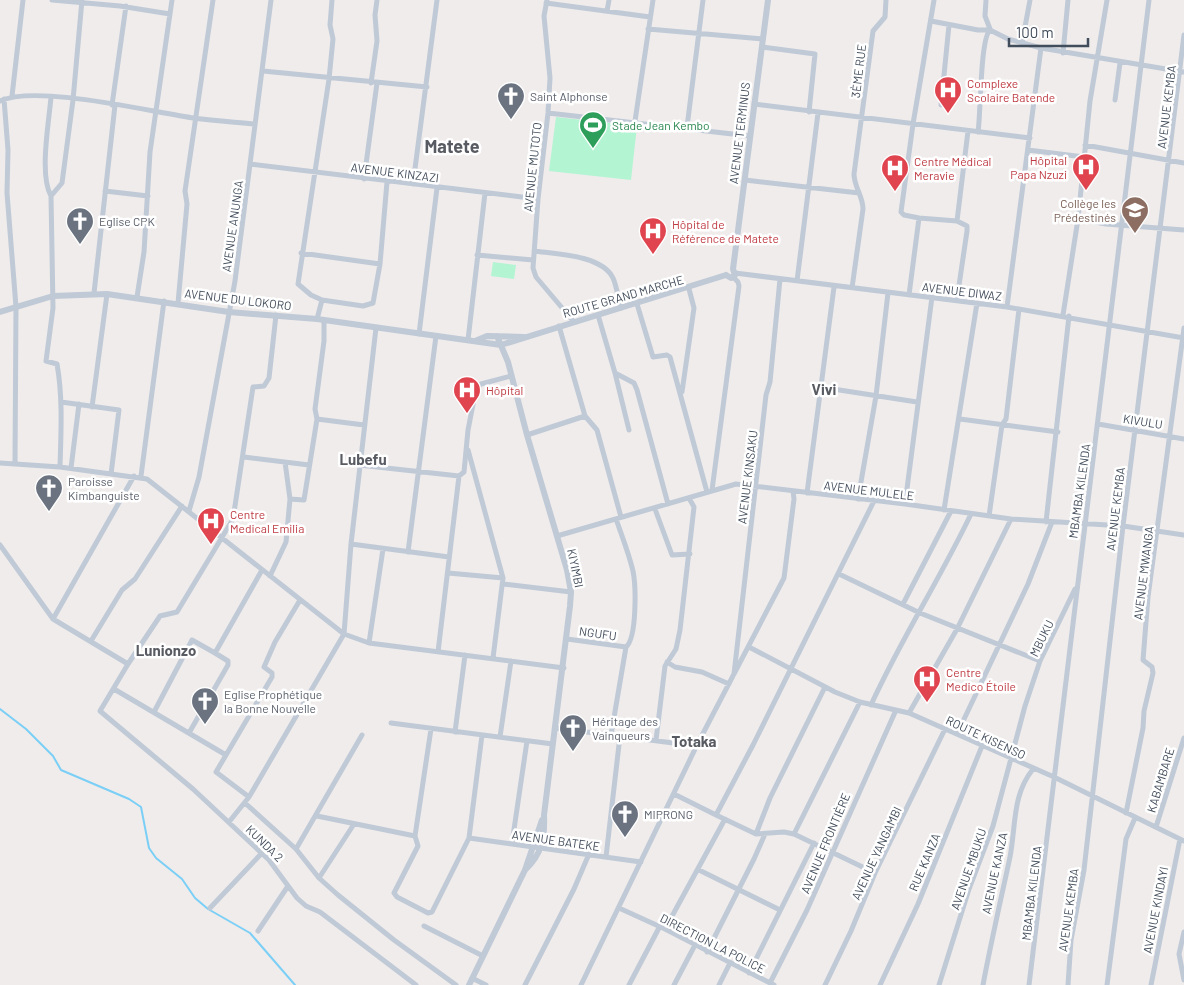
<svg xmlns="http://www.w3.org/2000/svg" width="1184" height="985" viewBox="0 0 1184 985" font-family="Barlow,sans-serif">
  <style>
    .green { fill: #b3f4d3 }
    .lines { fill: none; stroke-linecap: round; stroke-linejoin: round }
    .stream { stroke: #7bcff6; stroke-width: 2 }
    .minor { stroke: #c0c9d6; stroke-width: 5 }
    .tertiary { stroke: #c0c9d6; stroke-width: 6 }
    .labels { text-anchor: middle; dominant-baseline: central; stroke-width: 5; stroke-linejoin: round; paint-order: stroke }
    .street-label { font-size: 12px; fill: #424d5b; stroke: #fff }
    .health-label { font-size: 12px; fill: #be3a42; stroke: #fff; text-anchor: start }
    .worship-label { font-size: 12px; fill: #5b616d; stroke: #fff; text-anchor: start }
    .leisure-label { font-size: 12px; fill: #27864d; stroke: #fff; text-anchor: start }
    .education-label { font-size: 12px; fill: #785e54; stroke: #fff; text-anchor: end }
    .quarter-label { font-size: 15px; font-weight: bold; fill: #585b62; stroke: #fff }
    .district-label { font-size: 18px; font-weight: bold; fill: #585b62; stroke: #fff }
  </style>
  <rect width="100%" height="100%" fill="#efeceb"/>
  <!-- green -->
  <path class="green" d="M556,117L637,126L631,180L549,171Z
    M493,262L516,265L514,279L491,276Z"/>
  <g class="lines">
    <!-- stream -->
    <path class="stream" d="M0,709L26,729L53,756L61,770L129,799L141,807L149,848L156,858L182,879L195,898L208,909L250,933L295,985"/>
    <!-- minor -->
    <path class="minor" d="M52,0L120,6L170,14
      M547,0L544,16L550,78L548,113L538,199L533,268L536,277L574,322
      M986,0L985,16L990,29
      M546,3L650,17
      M607,11L609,0
      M931,21L978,30H990
      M648,29L763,39
      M990,30L1008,39L1041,48L1184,72
      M1022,43L1030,0
      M762,47L815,54L809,112
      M1063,53L1068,0
      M263,71L427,87
      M371,83L377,41L375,15L377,0
      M12,96L23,0
      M51,97C49,122 39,175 51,196L53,308L46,361L57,364C63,398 61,432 60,467
      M4,99L8,150L7,193L16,307L15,462
      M1115,100L1120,63
      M0,101C36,84 151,112 194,118C214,121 235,122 255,124
      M754,104L1030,138
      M112,105L126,6
      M941,105L949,25
      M548,113L750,136
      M635,121L653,0
      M687,127L703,0
      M978,132C981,113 980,39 990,30
      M1085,145L1184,163
      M1028,150L1084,157
      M250,164L538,199
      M364,179L377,83
      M745,180L859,193
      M413,184L437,0
      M105,191L148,196
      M51,196L62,183L73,100L82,0
      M919,218L957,221
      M1078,219L1106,224L1184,230
      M534,251C556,254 602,255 613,278C617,287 618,298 621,308
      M301,253L380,264
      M477,255L533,260
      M735,273L1007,307L1184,338
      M797,281L818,113
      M852,288L863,209C863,196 854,187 854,174L873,31L885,17L886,0
      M94,293L115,105
      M909,295L919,218L904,215L901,212L913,124L934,0
      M137,297L144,252L150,152L172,0
      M957,299L967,231V226L957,221L968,131
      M322,300L363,306L373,303L380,264L387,182
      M178,303L187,204L185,191L213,0
      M637,304L653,357L667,355L670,357L707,492
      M1007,307L1041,48
      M276,315L269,378L264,386L253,387L233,519L177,612L160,616L128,664L100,711L193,789L269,860L297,898L306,906L320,912L416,985
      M598,315L615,373L634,383L637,390L668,504
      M1063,315L1078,219L1090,101L1107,0
      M317,319L322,300L311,295L298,284L329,79L333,39L330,25L332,0
      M559,326L585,416L597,430L621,517
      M419,334L437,188
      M468,340L485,193
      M615,373L629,430
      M820,387L917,402
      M682,392L694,308L689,289
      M61,402L119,410L111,474
      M92,407L107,294
      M317,419L364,425
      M960,419L1058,432
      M1098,424L1184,439
      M527,435L585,416
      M468,450L503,578L493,658
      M244,457L309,465
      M285,462L290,499
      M0,463L60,467L147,479L344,634L369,643L564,668
      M359,465L459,476
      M71,468L79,404
      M141,476L164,301
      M712,490L739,286L738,282L733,277
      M807,493L834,287
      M858,499L876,396L888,293
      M874,501L753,745L716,815L756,834L784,832L794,834L875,873
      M905,504L932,297
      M655,509L672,555L690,554
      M944,510L977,303
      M189,511L199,477L235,281L271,0
      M989,516L1002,425L1006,419L1019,309
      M1046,522L1069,316
      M557,536L736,484L905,504L1011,519L1123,526L1184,535
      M351,544L449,557
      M0,545L53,619L128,664
      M408,552L436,336
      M448,573L503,578
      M839,574L920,613L1040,661
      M270,576L286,542L290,499L304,500L317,419L315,409L324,341V320
      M503,584L571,592
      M903,604L951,511
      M53,619L134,476
      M567,639L626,647
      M91,641L122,590L135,579L182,506
      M369,643L383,549
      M749,647L835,692L860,702L909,713L1054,777L1184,841
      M438,652L459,476L464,472L468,430L476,389L481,384L511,376
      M667,662L675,667L702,672L729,684
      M734,674L766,395L770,382L780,279
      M114,689L226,755
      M871,705C901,639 940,579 971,514
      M154,712L192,640L215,653L262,570
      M909,713L957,629L1011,519
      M391,723L553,744
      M555,728L697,746
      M431,729L415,836L418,846L394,893L397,897L428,913L432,912L469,838L482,735
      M455,732L465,655
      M189,733L228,665V661L215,653
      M957,734L1028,584L1052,522
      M611,735L626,647C637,638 636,586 633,571C629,554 622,536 616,519
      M500,737L511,661
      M656,740L665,666L676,649L680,630L694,507L689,498
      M674,794L716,815
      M249,797L216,772L272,677V673L264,667L275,642L300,600
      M245,803L296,849L319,878L338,895L394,940L456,985
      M1126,813L1143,728L1144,711L1153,673L1152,667L1143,660L1148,597L1184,328
      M317,816L415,836
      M229,822L249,797L344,634L351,544L376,328
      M1156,827L1184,738
      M756,834L770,798L825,687
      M794,834L860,702
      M469,838L641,862
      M512,843L527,741
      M296,849L362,735
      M606,857L620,736
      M699,870L780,910
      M319,878L354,824
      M210,908L261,854
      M619,908L665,929L774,985
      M424,926L483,956
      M665,929L725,819
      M258,931L288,886
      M1184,932L1179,954L1184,980
      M707,952L754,859L765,834
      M749,973L814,843
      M472,978L486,985
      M770,983L807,910L896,710
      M525,985L574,889L589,854
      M581,985L698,743L784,578L794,499L793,491
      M629,985L660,926
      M674,985L695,945
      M719,985L730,963
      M825,985L851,931L875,873L945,729
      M880,985L918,904L982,746
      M939,985L969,889L993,826L1025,706L1040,661L1075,589
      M983,985C991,942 1001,899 1010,857C1016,826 1012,795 1033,769
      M1029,985L1149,0
      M1068,985L1071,940L1084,870L1123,526L1184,35
      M1107,985L1126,839L1135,818
      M1151,985L1180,839"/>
    <!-- tertiary -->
    <path class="tertiary" d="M726,275L731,278L735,275L733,269L768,0
      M0,312L53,296L107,294L229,312L317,319L501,345L726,275
      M497,336L508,362L527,435L567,570L571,592L570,606L544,815C545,838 542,854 525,870
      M475,341L487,336L524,337
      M469,985L525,870L542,820"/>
  </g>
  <!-- icons -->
  <defs>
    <g id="hospital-pin" transform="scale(1.4375)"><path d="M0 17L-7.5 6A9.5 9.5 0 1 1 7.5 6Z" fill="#e0444e" stroke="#fff"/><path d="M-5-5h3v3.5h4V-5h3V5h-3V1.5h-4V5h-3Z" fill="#fff"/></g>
    <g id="church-pin" transform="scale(1.4375)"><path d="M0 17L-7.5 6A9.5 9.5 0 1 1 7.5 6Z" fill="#6b7280" stroke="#fff"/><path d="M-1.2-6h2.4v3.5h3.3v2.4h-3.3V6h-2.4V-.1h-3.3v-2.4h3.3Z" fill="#fff"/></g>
    <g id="stadium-pin" transform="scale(1.4375)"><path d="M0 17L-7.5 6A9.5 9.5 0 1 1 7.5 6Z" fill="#2e9e5b" stroke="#fff"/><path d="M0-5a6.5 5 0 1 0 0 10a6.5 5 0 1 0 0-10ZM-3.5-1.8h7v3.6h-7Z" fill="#fff"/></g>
    <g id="university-pin" transform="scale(1.4375)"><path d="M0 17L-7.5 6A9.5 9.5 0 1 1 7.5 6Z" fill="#8d6e63" stroke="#fff"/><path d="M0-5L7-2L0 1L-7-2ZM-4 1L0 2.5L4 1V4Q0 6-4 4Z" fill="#fff"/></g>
  </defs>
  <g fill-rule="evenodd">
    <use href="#hospital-pin" x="948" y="90"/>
    <use href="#church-pin" x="511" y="96"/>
    <use href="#stadium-pin" x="593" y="125"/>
    <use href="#hospital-pin" x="1086" y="167"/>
    <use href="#hospital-pin" x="895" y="168"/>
    <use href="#university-pin" x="1135" y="210"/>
    <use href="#church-pin" x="80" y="221"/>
    <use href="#hospital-pin" x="653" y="231"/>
    <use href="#hospital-pin" x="467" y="390"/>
    <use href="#church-pin" x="49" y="488"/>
    <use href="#hospital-pin" x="211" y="521"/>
    <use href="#hospital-pin" x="927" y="679"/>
    <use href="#church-pin" x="205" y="701"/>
    <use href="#church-pin" x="573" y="728"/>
    <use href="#church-pin" x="625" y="814"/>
  </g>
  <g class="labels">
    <!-- street labels -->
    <g class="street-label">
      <text transform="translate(858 71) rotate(-83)">3ÈME RUE</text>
      <text transform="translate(1166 107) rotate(-83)">AVENUE KEMBA</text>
      <text transform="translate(739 133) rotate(-83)">AVENUE TERMINUS</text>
      <text transform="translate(532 167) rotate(-84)">AVENUE MUTOTO</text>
      <text transform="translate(395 172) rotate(7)">AVENUE KINZAZI</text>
      <text transform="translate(232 226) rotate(-82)">AVENUE ANUNGA</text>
      <text transform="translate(962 291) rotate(7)">AVENUE DIWAZ</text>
      <text transform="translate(623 296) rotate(-16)">ROUTE GRAND MARCHE</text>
      <text transform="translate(238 299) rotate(7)">AVENUE DU LOKORO</text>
      <text transform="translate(1143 421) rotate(9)">KIVULU</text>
      <text transform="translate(747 477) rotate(-83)">AVENUE KINSAKU</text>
      <text transform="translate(869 490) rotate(7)">AVENUE MULELE</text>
      <text transform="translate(1079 491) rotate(-82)">MBAMBA KILENDA</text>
      <text transform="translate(1115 509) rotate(-83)">AVENUE KEMBA</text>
      <text transform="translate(576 568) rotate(78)">KIYIMBI</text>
      <text transform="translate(1143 573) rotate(-83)">AVENUE MWANGA</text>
      <text transform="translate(598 633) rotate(8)">NGUFU</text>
      <text transform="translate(1041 638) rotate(-64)">MBUKU</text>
      <text transform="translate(986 737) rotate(25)">ROUTE KISENSO</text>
      <text transform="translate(1160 780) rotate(-73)">KABAMBARE</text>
      <text transform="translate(556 840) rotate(8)">AVENUE BATEKE</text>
      <text transform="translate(265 843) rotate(44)">KUNDA 2</text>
      <text transform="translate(825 843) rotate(-67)">AVENUE FRONTIÈRE</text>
      <text transform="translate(876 853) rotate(-65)">AVENUE YANGAMBI</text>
      <text transform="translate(924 862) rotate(-67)">RUE KANZA</text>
      <text transform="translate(968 869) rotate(-71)">AVENUE MBUKU</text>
      <text transform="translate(994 873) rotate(-78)">AVENUE KANZA</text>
      <text transform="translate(1031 893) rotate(-83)">MBAMBA KILENDA</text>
      <text transform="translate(1068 910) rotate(-82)">AVENUE KEMBA</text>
      <text transform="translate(1155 910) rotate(-79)">AVENUE KINDAYI</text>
      <text transform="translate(713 943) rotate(27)">DIRECTION LA POLICE</text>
    </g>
    <!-- health labels -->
    <g class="health-label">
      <text x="967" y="83">Complexe<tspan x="967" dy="14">Scolaire Batende</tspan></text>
      <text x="1067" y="160" text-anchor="end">Hôpital<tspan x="1067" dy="14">Papa Nzuzi</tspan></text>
      <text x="914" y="161">Centre Médical<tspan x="914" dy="14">Meravie</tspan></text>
      <text x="672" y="224">Hôpital de<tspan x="672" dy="14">Référence de Matete</tspan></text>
      <text x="486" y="390">Hôpital</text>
      <text x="230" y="514">Centre<tspan x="230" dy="14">Medical Emilia</tspan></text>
      <text x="946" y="672">Centre<tspan x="946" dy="14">Medico Étoile</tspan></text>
    </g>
    <!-- worship labels -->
    <g class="worship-label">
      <text x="530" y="96">Saint Alphonse</text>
      <text x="99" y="221">Eglise CPK</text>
      <text x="68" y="481">Paroisse<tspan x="68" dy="14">Kimbanguiste</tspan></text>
      <text x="224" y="694">Eglise Prophétique<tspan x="224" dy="14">la Bonne Nouvelle</tspan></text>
      <text x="592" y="721">Héritage des<tspan x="592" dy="14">Vainqueurs</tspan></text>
      <text x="644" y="814">MIPRONG</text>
    </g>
    <!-- leisure labels -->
    <g class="leisure-label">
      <text x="612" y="125">Stade Jean Kembo</text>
    </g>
    <!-- education labels -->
    <g class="education-label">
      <text x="1116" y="203">Collège les<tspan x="1116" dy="14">Prédestinés</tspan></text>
    </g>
    <!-- quarter labels -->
    <g class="quarter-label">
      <text x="824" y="389">Vivi</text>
      <text x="363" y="459">Lubefu</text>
      <text x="166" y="650">Lunionzo</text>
      <text x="694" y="741">Totaka</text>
    </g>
    <!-- district labels -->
    <g class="district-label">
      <text x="452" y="146">Matete</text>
    </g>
  </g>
  <!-- scale -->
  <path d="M1009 38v8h79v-8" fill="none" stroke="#424d5b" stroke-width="2.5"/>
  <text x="1016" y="38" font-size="15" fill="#424d5b" stroke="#ffffff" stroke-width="4" paint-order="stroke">100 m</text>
</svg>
